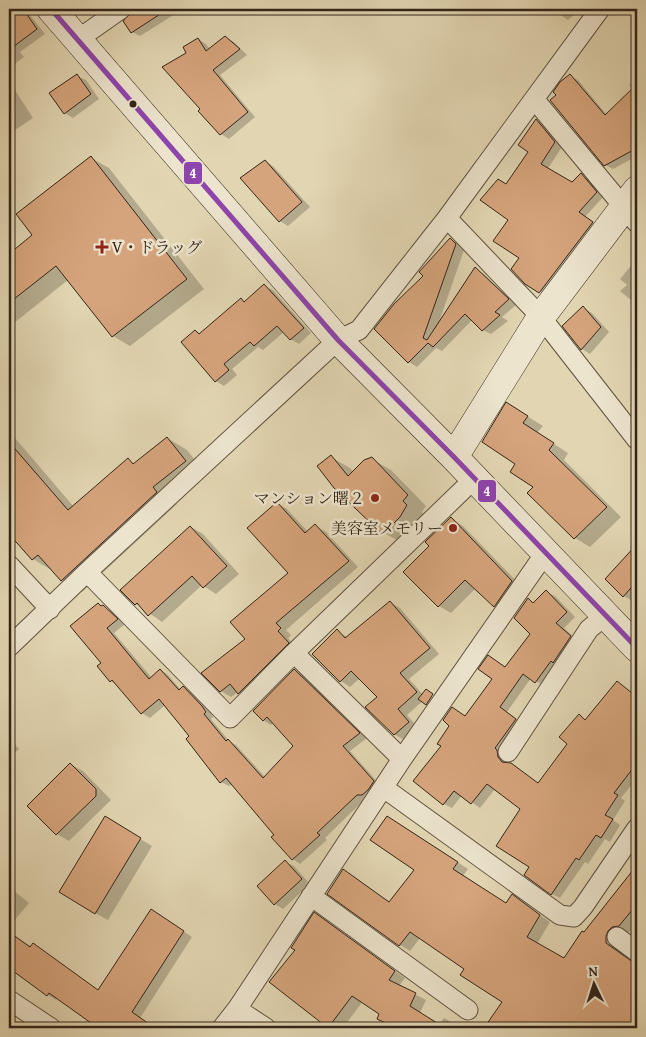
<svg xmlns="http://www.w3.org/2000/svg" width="646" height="1037" viewBox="0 0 646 1037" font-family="'Gentium Book Plus','Noto Serif JP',serif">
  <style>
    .shadow { fill: #0003 }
    .building { fill: #d6a47c; stroke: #32251a }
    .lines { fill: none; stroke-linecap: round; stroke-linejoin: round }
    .street-casing { stroke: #5e5140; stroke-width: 21 }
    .secondary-casing { stroke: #32251a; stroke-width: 29 }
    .street { stroke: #ece4cd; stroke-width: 19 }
    .secondary { stroke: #ece4cd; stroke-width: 28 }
    .bus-1-casing { stroke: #ece4cd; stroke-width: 9 }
    .bus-1 { stroke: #8e44ad; stroke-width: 5 }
    .bus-dot { fill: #32251a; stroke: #ece4cd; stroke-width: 2 }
    .poi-dot { fill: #8f2418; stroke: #ece4cd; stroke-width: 2 }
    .labels { text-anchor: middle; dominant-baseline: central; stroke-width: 5; stroke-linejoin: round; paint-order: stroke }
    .poi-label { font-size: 16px; fill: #32251a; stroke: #ece4cd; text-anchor: end }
    .line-badge { stroke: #ece4cd; stroke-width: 2 }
    .badge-label { font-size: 14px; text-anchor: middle; font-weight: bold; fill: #fff }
  </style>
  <rect width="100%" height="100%" fill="#e2d6b2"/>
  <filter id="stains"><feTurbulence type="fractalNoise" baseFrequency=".004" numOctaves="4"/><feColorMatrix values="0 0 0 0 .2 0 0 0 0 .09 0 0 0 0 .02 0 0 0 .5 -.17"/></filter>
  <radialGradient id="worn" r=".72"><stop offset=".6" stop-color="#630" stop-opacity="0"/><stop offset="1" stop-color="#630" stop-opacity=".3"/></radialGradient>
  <!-- shadow -->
  <path class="shadow" d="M9,9H25L45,34L20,52L24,57L9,68Z
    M137,9H178L180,11L140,36L132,32L133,11Z
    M552,9H581L568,20Z
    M225,37L234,42L247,55L220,75L255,117L229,139L221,134L202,109L187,53L198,39L206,44L210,49Z
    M77,76L86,80L99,99L73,118L65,113Z
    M570,76L578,80L607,115L634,89L629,85L637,76V156L613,169L605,165L558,95Z
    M9,87L15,90L33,118L9,134Z
    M537,121L544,125L562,147L547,170L573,184L581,175L589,179L603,197L585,217L600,227L547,296L526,282L509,220L507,185L530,151Z
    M91,158L109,168L204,289L130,346L113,336L68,280L9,327V255L34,235Z
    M265,161L273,166L310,207L288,226L280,221Z
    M450,239L459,244L464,250L439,322L476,269L484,274L516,305L502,317L508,321L491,334L483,330L472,320L442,351L436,348L417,367L409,362L425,276Z
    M634,262L637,264V305L620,291L627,285L620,279Z
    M264,286L273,290L311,333L299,344L290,339L284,332L263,350L258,347L232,369L237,375L224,386L216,381L196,331L201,334L241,300L246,302Z
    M583,308L592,313L609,332L590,354L582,349Z
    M522,413L543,426L537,433L568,453L564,460L621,517L590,547L575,538L517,464Z
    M9,431L74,507L128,460L135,464L167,438L187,450L205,473L172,499L177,504L82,592L62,580L53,571L33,559L9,532Z
    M331,457L350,468L354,472L372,459L391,470L426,506L422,512L426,517L400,542L381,531L336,488Z
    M277,503L287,509L308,532L315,526L326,532L358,567L286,630L291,635L288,638L298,649L249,699L238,692L231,697L221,691L246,639L289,573Z
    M451,518L463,526L524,589L507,613L495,606L476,588L451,613L439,606L431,545Z
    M191,527L203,534L239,574L216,594L202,585L162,622L136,604Z
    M633,550L637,552V595L632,601L624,596L607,579Z
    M546,592L555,596L575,617L564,628L578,641L544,686L531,678L507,712L524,724L505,756L506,763L519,769L539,784L568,744L579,716L586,720L617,682L637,697V778L621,798L625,801L613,820L620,825L610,842L605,839L588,864L585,862L560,898L552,894L531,867L522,809L495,789L480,808L462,795L452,808L444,804L466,717L506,668L531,633L528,600L534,603Z
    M390,602L400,608L439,654L409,679L426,698L407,715L418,728L404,740L394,734L378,697L360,678L350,687L341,681L337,631L347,637Z
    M98,604L111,611L125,624L114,633L152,678L161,670L168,675L181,690L184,688L191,693L210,711L213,717L211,719L230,742L236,745L265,777L295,746L274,722L271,725L263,720L294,670L302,675L367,738L350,751L381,786L364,800L325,838L327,840L300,864L293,859L275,835L233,784L229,786L221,782L191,736L165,705L150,718L142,713L118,686L111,681L102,663Z
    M9,738L19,749L9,758Z
    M70,764L83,771L111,800L69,841L57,834Z
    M398,823L468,869L463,876L507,904L512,896L550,922L537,944L565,959L637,867V923L630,932H623L616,943L617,950L637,965V1028H485L504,1002L466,969L420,938L410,951L400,945L344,870L390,902L416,870Z
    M117,825L152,846L108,920L95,913Z
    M285,862L294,866L310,884L283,909L275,904Z
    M9,887L29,903L9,927Z
    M315,914L405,978L399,986L426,1000L420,1013L439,1025L444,1018L461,1028H382L387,1023L381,1014L363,1001L343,1028H332L271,982L297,950Z
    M160,916L192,937L140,1018L154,1028H102L81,1015L58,997L56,1000L48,995L9,962V932L99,991Z"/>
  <!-- building -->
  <path class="building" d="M9,9H23L37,29L9,50Z
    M134,9H168L131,33L123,21Z
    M225,36L240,49L213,70L248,112L220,135L198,111L200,109L162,67L186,53L183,47L198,38L206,51Z
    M77,74L91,94L64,114L49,93Z
    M570,74L605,115L637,84V148L604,166L550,100L556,95L553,92L560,82Z
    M536,119L555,142L541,164L572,182L581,173L597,192L579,212L593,222L539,293L525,284L511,269L519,258L493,241L508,220L480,200L498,179L506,184L528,152L518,145Z
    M91,156L187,279L112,337L56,266L9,303V254L32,235L16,214Z
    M265,160L302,202L279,222L240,178Z
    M450,238L456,244L423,338L427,340L475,267L509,299L495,312L500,315L482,331L465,314L433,347L428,343L408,363L374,329L394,304L423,276L419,272Z
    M264,284L304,328L290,340L277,326L254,346L250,342L224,364L229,370L215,382L181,342L195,330L199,334L241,298L244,302Z
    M583,306L601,327L581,350L562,326Z
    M506,402L528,416L523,423L554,443L549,450L607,507L574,539L527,493L533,487L510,472L515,464L482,442Z
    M167,437L186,461L153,487L157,492L61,581L38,555L32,560L9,534V442L68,510L128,458L133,464Z
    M331,455L348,476L364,460L372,457L408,495L403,501L407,505L400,517L393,524H389L380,532L334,488L317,466Z
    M277,502L305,533L315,524L349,561L276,623L281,628L278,631L289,643L238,694L230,684L220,692L201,673L245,639L230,622L288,573L247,528Z
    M451,517L512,581L494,607L465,580L438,607L403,572L429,546L425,542Z
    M190,526L227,566L203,588L192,576L148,616L137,603L135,605L120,590Z
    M637,544V581L623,597L605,579Z
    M546,590L567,612L556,623L571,636L553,663L551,661L535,683L523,674L500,707L516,719L495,748L497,750L498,757L502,762L511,763L538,783L567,744L559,737L579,714L585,720L617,681L637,697V763L614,793L618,795L605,815L613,819L601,838L596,835L579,860L576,858L551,895L524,875L529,867L496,846L520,809L487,784L471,804L454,791L443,805L413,781L441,746L437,744L449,726L443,720L452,707L465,716L492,679L478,669L488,655L505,667L530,634L514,618L528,598L533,603Z
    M390,601L430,648L400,673L417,692L398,709L409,722L394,735L365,707L377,697L351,671L340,682L312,654L337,629L345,638Z
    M98,603L101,606L103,605L118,619L107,628L149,679L160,669L179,690L183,686L202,706L206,712L204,714L226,741L228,739L263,778L293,746L267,717L263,721L253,711L294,669L360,733L343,746L374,781L368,790L362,795H357L317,833L320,835L292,860L271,837L274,835L226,778L220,783L186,739L189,736L159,699L141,714L112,680L110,682L97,666L101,663L70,626Z
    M426,689L433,694L426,705L418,699Z
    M70,763L96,789V796L56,835L27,806Z
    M105,816L141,838L95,914L59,892Z
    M387,816L458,862L453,869L506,903L512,894L540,915L527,937L564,958L582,931L584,932L637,865V904L619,926L612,927L608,931L606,936V943L637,965V1028H484L502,1002L460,975L464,969L410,932L399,946L327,894L343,869L389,902L414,870L370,840Z
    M285,860L302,879L274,905L257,886Z
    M151,909L184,931L132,1012L155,1028H98L49,993L47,996L9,968V932L30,947L33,943L98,990Z
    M314,912L395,971L389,980L416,993L410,1006L445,1028H396L377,1019L379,1014L352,996L328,1028L269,982L295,950L291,948Z"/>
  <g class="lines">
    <!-- street casing -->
    <g class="street-casing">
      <path id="street" d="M77,40L121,9
        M535,100L637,223
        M447,218L541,317L637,440
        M9,565L50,609
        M87,572L230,718L294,653L402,759
        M9,647L87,572L338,340L359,330L447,218L600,9
        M294,653L475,478
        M508,752L589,629L606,615
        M384,788L560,915L574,917L583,907L637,828
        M311,896L468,1010
        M617,937L637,952
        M9,1000L51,1028
        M237,1009L266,1028
        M222,1028L237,1009L402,759L546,552"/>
    </g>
    <!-- secondary casing -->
    <g class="secondary-casing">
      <path id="secondary" d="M51,9L338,340L454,457L637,648
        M454,457L541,317L637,190"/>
    </g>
    <!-- street -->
    <use href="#street" class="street"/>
    <!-- secondary -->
    <use href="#secondary" class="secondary"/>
    <!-- bus-1 casing -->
    <g class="bus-1-casing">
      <path id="bus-1" d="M51,9L338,340L454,457L637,648"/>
    </g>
    <!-- bus-1 -->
    <use href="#bus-1" class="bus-1"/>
  </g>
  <!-- markers -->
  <circle class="bus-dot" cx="133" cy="104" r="4.5"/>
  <g class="poi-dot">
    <path d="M99.5 239.5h5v5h5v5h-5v5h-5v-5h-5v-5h5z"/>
    <circle cx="375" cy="498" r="5"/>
    <circle cx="453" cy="528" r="5"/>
  </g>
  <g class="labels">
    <!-- poi labels -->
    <g class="poi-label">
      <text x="112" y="247" text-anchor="start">V・ドラッグ</text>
      <text x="365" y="498">マンション曙２</text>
      <text x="443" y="528">美容室メモリー</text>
    </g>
  </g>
  <g class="line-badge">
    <rect x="183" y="161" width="20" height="24" rx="5" fill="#8e44ad"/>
    <rect x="477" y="479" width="20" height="24" rx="5" fill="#8e44ad"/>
  </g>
  <g class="badge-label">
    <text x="193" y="178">4</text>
    <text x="487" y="496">4</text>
  </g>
  <!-- margin -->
  <rect width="646" height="1037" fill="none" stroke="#e2d6b2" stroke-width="30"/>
  <rect x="10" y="10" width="626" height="1017" fill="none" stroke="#32251a" stroke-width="2.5"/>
  <rect x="15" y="15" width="616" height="1007" fill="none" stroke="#32251a"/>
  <!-- north arrow -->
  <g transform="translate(594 984) rotate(356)" stroke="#ece4cd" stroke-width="4" paint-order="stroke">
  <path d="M0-4L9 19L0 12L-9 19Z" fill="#32251a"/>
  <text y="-8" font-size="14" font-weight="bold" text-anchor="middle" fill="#32251a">N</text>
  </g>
  <rect width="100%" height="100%" filter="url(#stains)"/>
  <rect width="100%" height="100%" fill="url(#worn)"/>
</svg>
